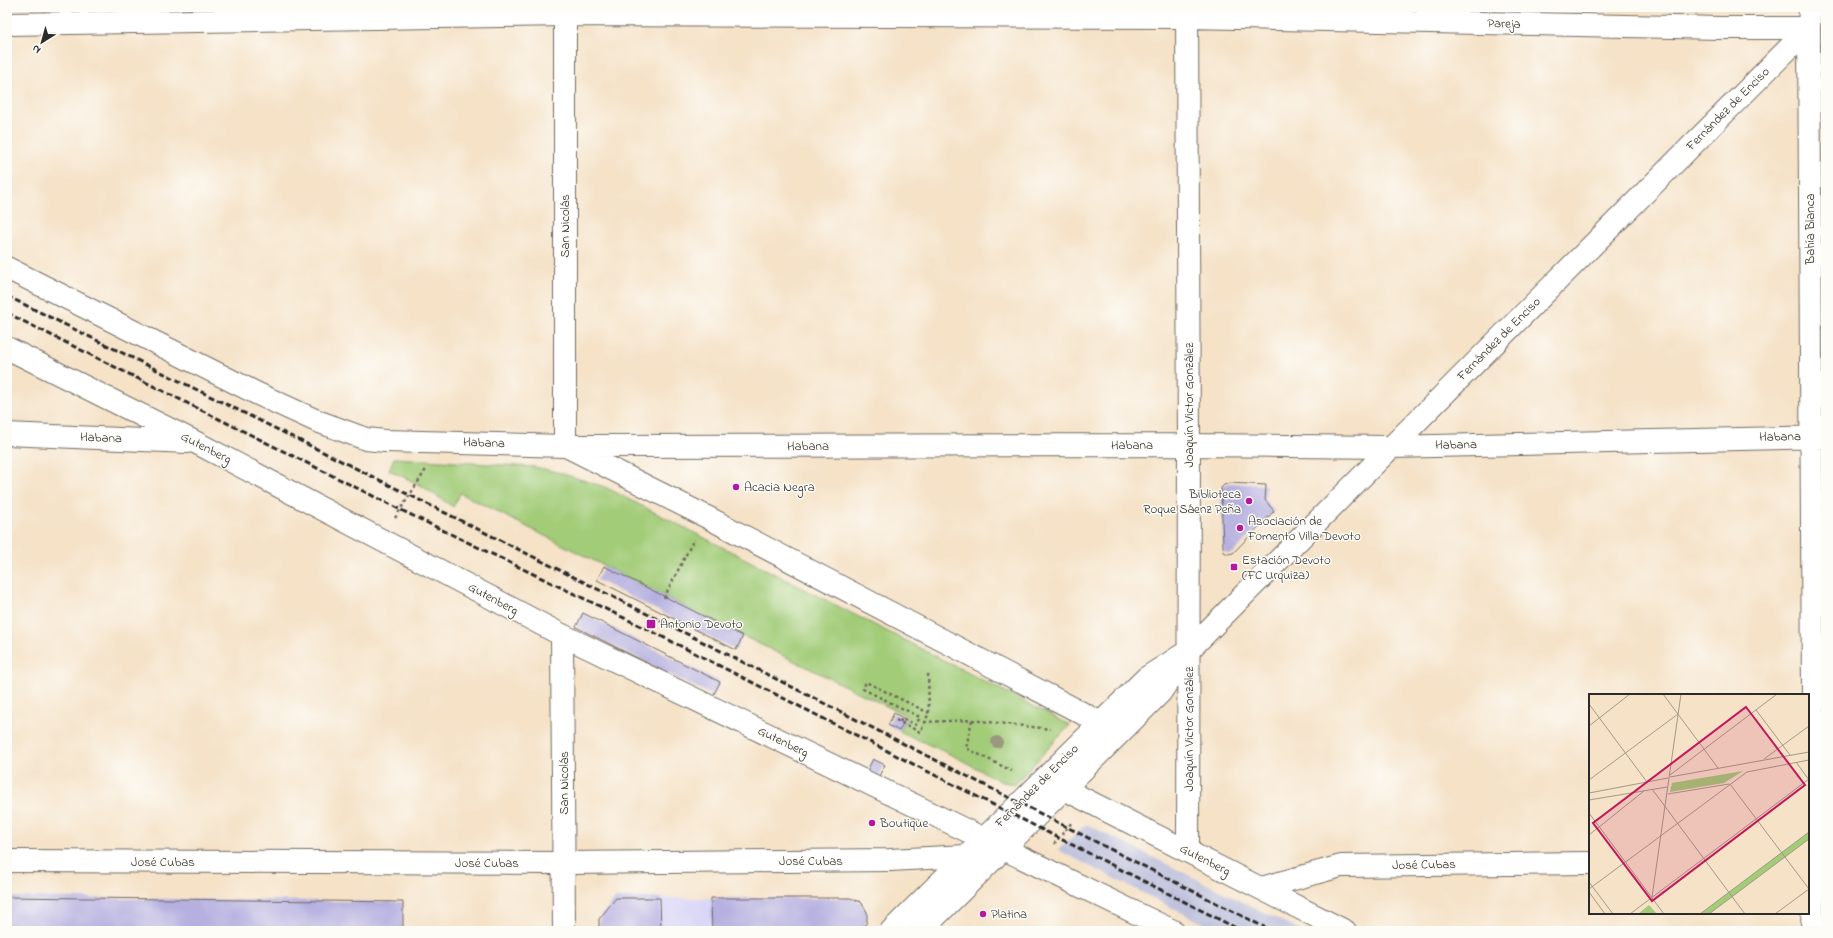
<svg xmlns="http://www.w3.org/2000/svg" width="1833" height="938" viewBox="0 0 1833 938" font-family="'Indie Flower',sans-serif">
  <style>
    .built { fill: #d9d6f7 }
    .industrial { fill: #c0c2dd }
    .green { fill: #a2cc78; stroke: #667c52 }
    .building { fill: #b6b0e0 }
    .lines { fill: none; stroke-linecap: round; stroke-linejoin: round }
    .minor-casing { stroke: #726b62; stroke-width: 24 }
    .tertiary-casing { stroke: #726b62; stroke-width: 24 }
    .path { stroke: #726b62; stroke-width: 2.5; stroke-dasharray: 3 3; stroke-linecap: butt }
    .minor { stroke: #fff; stroke-width: 22 }
    .tertiary { stroke: #fff; stroke-width: 22 }
    .rail { stroke: #2b2b2b; stroke-width: 3; stroke-dasharray: 6 3; stroke-linecap: butt }
    .tree { fill: #9a987e }
    .poi-dot { fill: #b5179e; stroke: #fdfcf7; stroke-width: 1.5 }
    .labels { text-anchor: middle; dominant-baseline: central; stroke-width: 3; stroke-linejoin: round; paint-order: stroke }
    .street-label { font-size: 13px; fill: #2b2b2b; stroke: #fdfcf7 }
    .poi-label { font-size: 13px; fill: #2b2b2b; stroke: #fdfcf7; text-anchor: start }
    .inset-road { fill: none; stroke: #a49989; stroke-width: 1 }
    .view { fill: #c2185b; fill-opacity: 0.15; stroke: #c2185b; stroke-width: 2 }
    .inset-edge { fill: none; stroke: #2b2b2b; stroke-width: 2 }
  </style>
  <rect width="100%" height="100%" fill="#fdfcf7"/>
  <filter id="ink" filterUnits="userSpaceOnUse"><feTurbulence type="fractalNoise" baseFrequency=".025" numOctaves="2"/><feDisplacementMap in="SourceGraphic" scale="8" xChannelSelector="R" yChannelSelector="G"/><feConvolveMatrix kernelMatrix="1 2 1 2 8 2 1 2 1" color-interpolation-filters="sRGB"/></filter>
  <filter id="wash" filterUnits="userSpaceOnUse"><feTurbulence type="fractalNoise" baseFrequency=".012" numOctaves="4" result="noise"/><feDisplacementMap in="SourceGraphic" scale="16" xChannelSelector="R" yChannelSelector="G"/><feGaussianBlur stdDeviation="0.9" result="paint"/><feColorMatrix in="noise" values="0 0 0 0 0 0 0 0 0 0 0 0 0 0 0 0 0 1.4 0 .05"/><feComposite in="paint" operator="in"/></filter>
  <g filter="url(#wash)">
    <rect width="100%" height="100%" fill="#f5e2c7"/>
    <!-- built -->
    <path class="built" d="M616,898H850L861,902L864,907L867,917L865,927L861,931H599V919Z"/>
    <!-- industrial -->
    <path class="industrial" d="M1086,824L1301,931H1218L1058,850Z"/>
    <!-- green -->
    <path class="green" d="M394,458L535,467L557,472L605,487L1070,725L1015,784L1002,782L956,757L899,731L907,716L743,636L460,493L453,507L422,486L389,470Z"/>
    <g id="blocks">
      <!-- building -->
      <path class="building" d="M1230,483L1266,485L1265,500L1274,511L1233,553L1228,554L1224,552L1223,546L1221,488L1224,485Z
        M604,566L743,636L736,650L597,580Z
        M583,613L720,682L713,696L576,627Z
        M894,713L905,719L899,731L888,725Z
        M873,759L885,765L879,776L867,771Z
        M7,897L403,902V931H7Z
        M616,898H660L661,931H599V919Z
        M711,898H850L861,902L867,912V922L861,931H712Z"/>
    </g>
  </g>
  <g filter="url(#ink)">
    <use href="#blocks" fill-opacity="0" stroke="#726b62" stroke-width="1"/>
    <g class="lines">
      <!-- minor casing -->
      <g class="minor-casing">
        <path id="minor" d="M565,7V446
          M1187,7L1189,445L1188,851
          M7,24L565,15L1186,17L1721,28H1809L1814,859L1812,931
          M7,268L258,394L317,421L366,439L385,441L565,446L1189,445L1391,447L1825,437
          M7,348L195,442L562,635L984,839
          M7,434L188,442
          M570,448L705,516L1101,723
          M562,635L564,931
          M1064,789L1345,931
          M1004,849L1173,931
          M7,861L564,863L890,860L966,856
          M1261,888L1341,866L1590,863"/>
      </g>
      <!-- tertiary casing -->
      <g class="tertiary-casing">
        <path id="tertiary" d="M1809,28L1810,7
          M891,931L1146,678L1182,655
          M921,931L1160,693L1189,650L1809,28"/>
      </g>
      <!-- path -->
      <path class="path" d="M395,518L427,468
        M664,598L694,539
        M896,720L920,732L929,713L928,671
        M972,720L966,748L1012,771
        M900,722L902,718L916,725L920,717L863,689L866,682L929,713
        M924,722L972,720L1050,729
        M1054,844L1072,822"/>
      <!-- minor -->
      <use href="#minor" class="minor"/>
      <!-- tertiary -->
      <use href="#tertiary" class="tertiary"/>
      <!-- rail -->
      <path class="rail" d="M7,296C224,403 441,510 657,619C863,722 1067,828 1272,931
        M7,313L401,510L649,630L1242,931"/>
    </g>
    <!-- trees -->
    <circle class="tree" cx="997" cy="742" r="6"/>
  </g>
  <!-- markers -->
  <g class="poi-dot">
    <circle cx="736" cy="487" r="4"/>
    <circle cx="1249" cy="501" r="4"/>
    <circle cx="1240" cy="528" r="4"/>
    <rect x="1230" y="563" width="8" height="8" rx="2"/>
    <rect x="646" y="619" width="10" height="10" rx="2"/>
    <circle cx="872" cy="823" r="4"/>
    <circle cx="983" cy="914" r="4"/>
  </g>
  <g class="labels">
    <!-- street labels -->
    <g class="street-label">
      <text transform="translate(1504 24) rotate(1)">Pareja</text>
      <text transform="translate(1728 109) rotate(-45)">Fernández de Enciso</text>
      <text transform="translate(565 226) rotate(-90)">San Nicolás</text>
      <text transform="translate(1810 229) rotate(-90)">Bahía Blanca</text>
      <text transform="translate(1499 339) rotate(-45)">Fernández de Enciso</text>
      <text transform="translate(1189 405) rotate(-90)">Joaquín Victor González</text>
      <text transform="translate(1780 437) rotate(-1)">Habana</text>
      <text transform="translate(101 438) rotate(2)">Habana</text>
      <text transform="translate(484 443) rotate(2)">Habana</text>
      <text x="1132" y="445">Habana</text>
      <text transform="translate(1456 445) rotate(-1)">Habana</text>
      <text x="808" y="446">Habana</text>
      <text transform="translate(206 448) rotate(27)">Gutenberg</text>
      <text transform="translate(493 599) rotate(28)">Gutenberg</text>
      <text transform="translate(1189 729) rotate(-90)">Joaquín Victor González</text>
      <text transform="translate(783 742) rotate(26)">Gutenberg</text>
      <text transform="translate(564 783) rotate(-90)">San Nicolás</text>
      <text transform="translate(1037 786) rotate(-45)">Fernández de Enciso</text>
      <text transform="translate(1205 860) rotate(27)">Gutenberg</text>
      <text x="811" y="861">José Cubas</text>
      <text x="163" y="862">José Cubas</text>
      <text x="487" y="863">José Cubas</text>
      <text transform="translate(1424 865) rotate(-1)">José Cubas</text>
    </g>
    <!-- poi labels -->
    <g class="poi-label">
      <text x="744" y="487">Acacia Negra</text>
      <text x="1241" y="494" text-anchor="end">Biblioteca<tspan x="1241" dy="15">Roque Sáenz Peña</tspan></text>
      <text x="1248" y="521">Asociación de<tspan x="1248" dy="15">Fomento Villa Devoto</tspan></text>
      <text x="1242" y="560">Estación Devoto<tspan x="1242" dy="15">(FC Urquiza)</tspan></text>
      <text x="660" y="624">Antonio Devoto</text>
      <text x="880" y="823">Boutique</text>
      <text x="991" y="914">Platina</text>
    </g>
  </g>
  <!-- overview -->
  <g transform="translate(1589 694)">
    <rect width="220" height="220" fill="#f5e2c7"/>
    <path d="M154,77L135,89L81,98L83,89ZM220,138V145L120,220H111ZM60,211L68,220H49Z" fill="#a2cc78"/>
    <path class="inset-road" d="M74,0L129,74M0,10L58,88M167,16L201,61M0,32L41,0M175,65L220,32M207,68L220,86M81,81L188,0M81,83L220,58M0,86L89,20M141,90L220,195M63,95L156,220M0,99L79,84M79,100L140,90M0,106L78,93M0,119L75,220M0,141L55,97M0,188L24,220M0,195L158,78L220,66M0,198L16,220M63,203L92,0M41,220L220,85M111,220L220,138M120,220L220,145M186,220L220,195"/>
    <path class="view" d="M157,13L216,91L63,207L4,129Z"/>
    <rect width="220" height="220" class="inset-edge"/>
  </g>
  <!-- margin -->
  <rect width="1833" height="938" fill="none" stroke="#fdfcf7" stroke-width="24"/>
  <!-- north arrow -->
  <g transform="translate(42 42) rotate(217)" stroke="#fdfcf7" stroke-width="3" paint-order="stroke">
  <path d="M0-3L7 15L0 10L-7 15Z" fill="#2b2b2b"/>
  <text y="-6" font-size="11" font-weight="bold" text-anchor="middle" fill="#2b2b2b">N</text>
  </g>
</svg>
